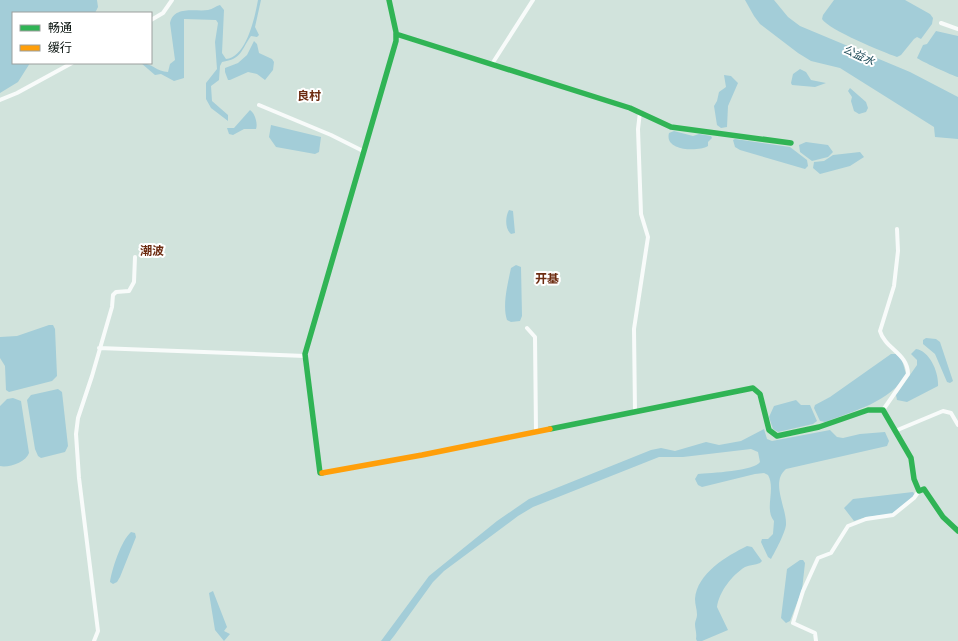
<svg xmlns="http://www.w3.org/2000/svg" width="958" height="641" viewBox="0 0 958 641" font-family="'Titillium Web','Noto Sans SC',sans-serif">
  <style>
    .water { fill: #a3cdd8 }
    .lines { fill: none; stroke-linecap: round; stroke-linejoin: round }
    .street { stroke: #f8fbfa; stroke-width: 4 }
    .fast { stroke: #30b455; stroke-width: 5.5 }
    .slow { stroke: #ff9f0a; stroke-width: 5.5 }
    .labels { text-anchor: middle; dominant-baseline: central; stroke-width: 4; stroke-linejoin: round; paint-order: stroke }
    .water-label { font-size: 11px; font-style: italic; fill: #1a4856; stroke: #fff }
    .quarter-label { font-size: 12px; font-weight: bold; fill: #6c2b10; stroke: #fff }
  </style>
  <rect width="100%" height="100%" fill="#d1e3dc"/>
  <!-- water -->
  <path class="water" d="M0,0H97L98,7L95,13H13V63H30L18,82L0,93Z
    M258,0H261L255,27L259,35L257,37L251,36C241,50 242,59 222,62L220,66L219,80L211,86L212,101L228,115V121L211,108L206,99V83L217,69L215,42L218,23L216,20L184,19V78L174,81L161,74L155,75L141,63C152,63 157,72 168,72L170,64L175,60L170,23C174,5 196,12 208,10C213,9 216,6 220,5L224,10L222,53L226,59C247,57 255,16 258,0Z
    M745,0H774L788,17L800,26L910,72L958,97V139L935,137L934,127L840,68L811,61L798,53L760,24L754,16Z
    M834,0H905L930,14L933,18L932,24L921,39L917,37L914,39L901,55L897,57C883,52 829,30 822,19L823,15Z
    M936,31L958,36V77C953,76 919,60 917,58L923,45L927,44Z
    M254,41L257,44L259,53L272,59L274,62L273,70L265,80L257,74L248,72L230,80H228L225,72V68L238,63L247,55Z
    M800,69L806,72L811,80L826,83L815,87L792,85L791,83L793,74Z
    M724,75L731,76L738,83L728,106L727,127L721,128L717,125L714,106L717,101L719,92L726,87Z
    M850,88L866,102L868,108L866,112L859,114L854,111L851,101L852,97L848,91Z
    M250,110C255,113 258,124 256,129H244L233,135L229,134L227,128H234Z
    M271,125L321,137L319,152L315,154L276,147L269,137Z
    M674,131L693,136L699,134L711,136L712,138L708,142V146C698,152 664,151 669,133Z
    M735,139L790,147L807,160L808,166L805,169L740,150L735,147L733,140Z
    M806,142L828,145L833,152L828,157L812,161L800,152L799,145Z
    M860,152L864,157L850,166L820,174L813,168L814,162L824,161L833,155Z
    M509,210L513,211L515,233L511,234C505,229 505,217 509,210Z
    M516,265L521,267L522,316L520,321L511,322L507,320C502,305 508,283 511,268Z
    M49,325H53L55,329L57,376L52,381L9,392L6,390L5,366L0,358V337L17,336Z
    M926,338L936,339L940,342L953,381L950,383L947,382L935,354L923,344V340Z
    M916,349C930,351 939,373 938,386L907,402L897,400L896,395L917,365V360L911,354Z
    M891,354H896L902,360L906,374C891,402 853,411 825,422L820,421L814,408L815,405L830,397Z
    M58,389L62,392L68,446L65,452L41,458L38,456L35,449L27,400L31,395Z
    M13,398L21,401L29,453C26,462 9,468 0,466V406L7,399Z
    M796,400L801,405H810L817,421L813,424L778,432L773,429L769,417L774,406Z
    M764,429L767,439L772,441L830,430L837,437L843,438L860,434L885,432L889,441L887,446L786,469C770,482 787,508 786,525C785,533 775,552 771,559L768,557L761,542L762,539H768L773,534L774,521C764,509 776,489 768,475L764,473L755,474L702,487L698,485L695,479L698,474C710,473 755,471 760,462L758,452L751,449L683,457H659L533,507L518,516L444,571L433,582L394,636L390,641H381L429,576L497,521L529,499L651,450L661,448L675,451L706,442L719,445L741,441Z
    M913,492L915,495L892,514L866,517L854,521L844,508L853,499Z
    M131,532L135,533L136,537L120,577L117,582L113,584L110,582C112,569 121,541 131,532Z
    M747,546L752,547L762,561L760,563C755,565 750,565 745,567C732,575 719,592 717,607L728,630L702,641H697L696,639C697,633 695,629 695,624C695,621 697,618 697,615C697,609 695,605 695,599C697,573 727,556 747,546Z
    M800,560H803L805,563L802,590L790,621L786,623L781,618L787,569Z
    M213,591L227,627L224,631L230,634L224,641L215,630L209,593Z"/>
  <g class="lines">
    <!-- street -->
    <path class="street" d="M151,20L163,13L172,0
      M941,23L958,29
      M492,64L533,0
      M0,100L17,93L72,63
      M259,105L331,135L363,151
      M527,328L535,337L536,432
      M99,348L305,356
      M883,410L908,374C908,353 885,349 880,331L894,286L898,251L897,229
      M635,412L634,329L648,237L641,214L638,129L640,112
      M895,431L943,411L951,413L958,425
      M94,641L98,631L79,478L76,434L78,418L92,376L112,307L113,295L116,292L129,291L134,282L135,257
      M816,641L815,633L793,623L803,591L818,558L831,553L848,526L866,519L893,515L914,498L919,491"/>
    <!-- fast -->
    <path class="fast" d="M396,34L630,108L671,127L791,143
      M550,429L753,388L760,394L769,430L777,436L819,427L868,410H883L911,458L914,479L919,491L924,489L943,517L958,531
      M322,473H320L305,354L396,41V32L389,0"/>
    <!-- slow -->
    <path class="slow" d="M322,473L422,455L550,429"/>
  </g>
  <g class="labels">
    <!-- water labels -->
    <g class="water-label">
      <text transform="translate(859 55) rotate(25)">公益水</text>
    </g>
    <!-- quarter labels -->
    <g class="quarter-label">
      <text x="309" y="95">良村</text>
      <text x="152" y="250">潮波</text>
      <text x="547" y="278">开基</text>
    </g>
  </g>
  <!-- legend -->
  <rect x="12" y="12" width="140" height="52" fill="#ffffff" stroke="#9b9f9d"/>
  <rect x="20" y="25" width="20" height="6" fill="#30b455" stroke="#9b9f9d"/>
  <text x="48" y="32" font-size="12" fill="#040e0a">畅通</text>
  <rect x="20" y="45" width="20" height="6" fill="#ff9f0a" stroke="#9b9f9d"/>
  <text x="48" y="52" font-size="12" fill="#040e0a">缓行</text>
</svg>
